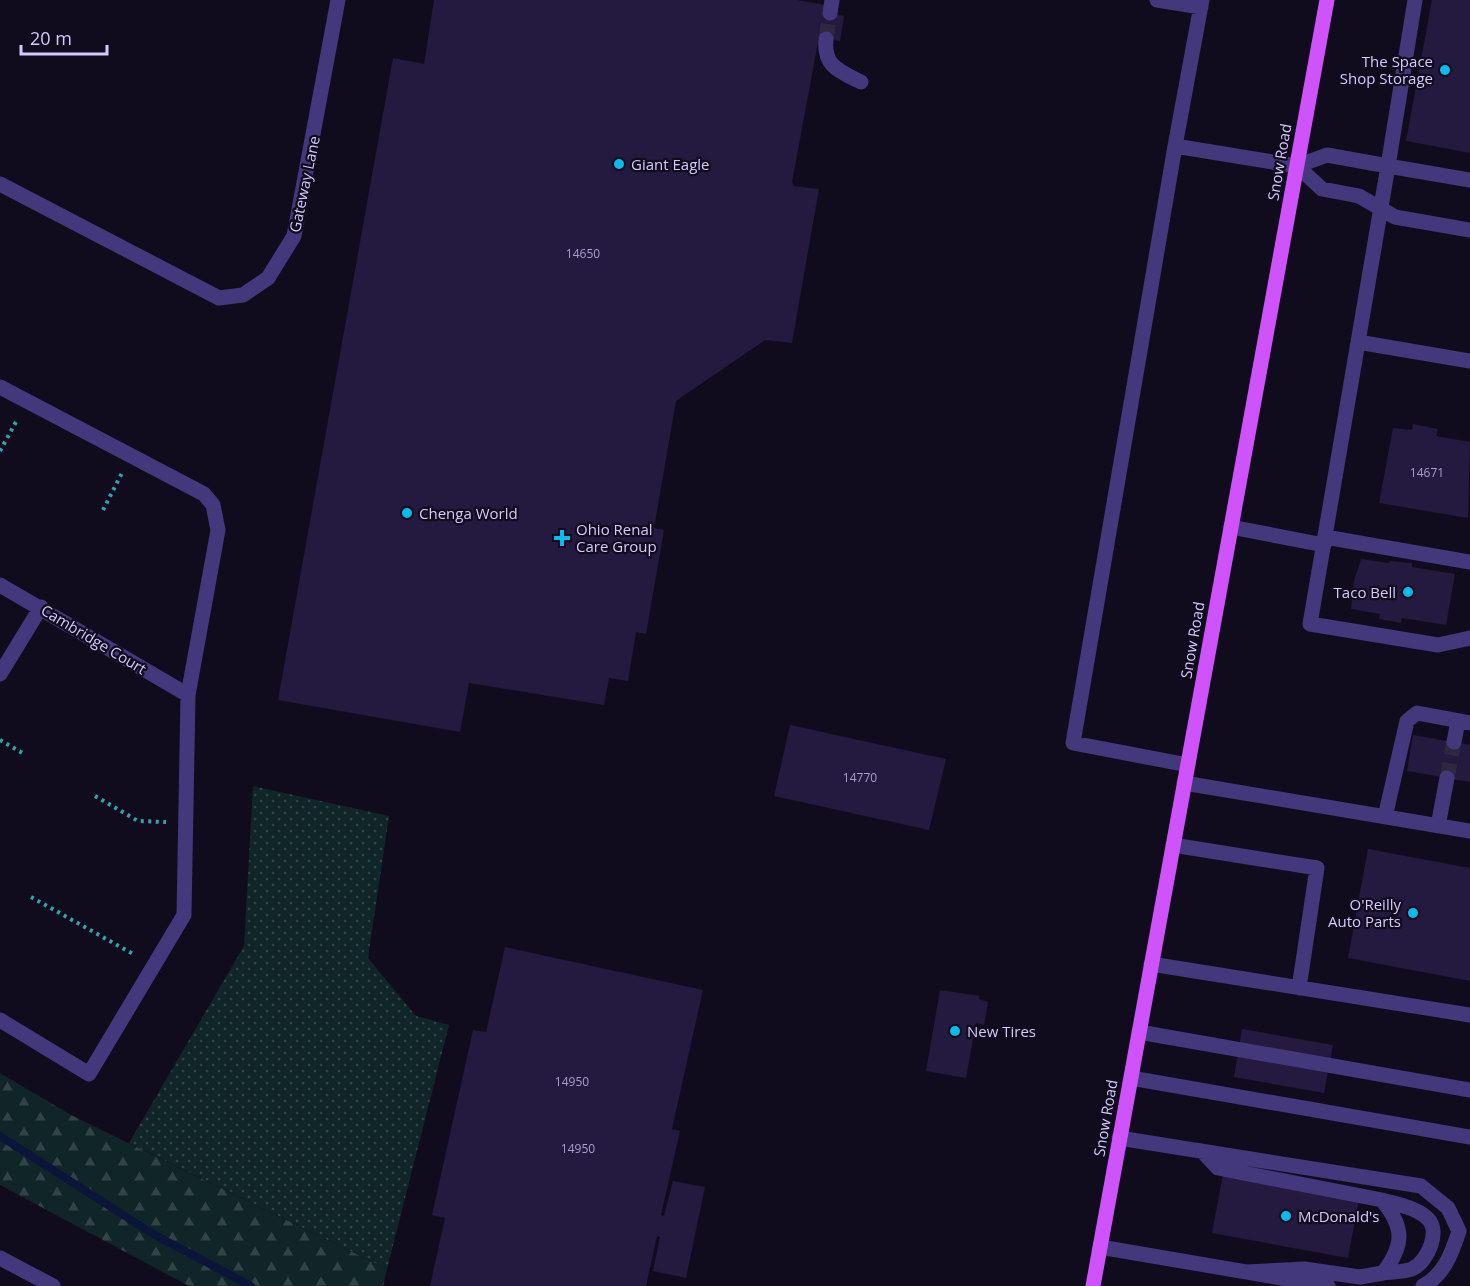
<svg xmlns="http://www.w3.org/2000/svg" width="1470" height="1286" viewBox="0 0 1470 1286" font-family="'Open Sans',sans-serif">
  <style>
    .grass { fill: url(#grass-dots) }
    .forest { fill: url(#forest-firs) }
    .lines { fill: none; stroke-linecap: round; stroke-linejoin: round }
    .stream { stroke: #0a1539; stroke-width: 8 }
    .building { fill: #24193e }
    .minor-tunnel { stroke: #2e283f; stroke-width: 15; stroke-dasharray: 15 8; stroke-linecap: butt }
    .path { stroke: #30a5ac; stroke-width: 4; stroke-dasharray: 3 4.5; stroke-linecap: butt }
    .minor { stroke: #42387b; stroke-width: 15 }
    .major { stroke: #cf53fb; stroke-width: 15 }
    .poi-dot { fill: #06bcee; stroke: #110c1d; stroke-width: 2 }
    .labels { text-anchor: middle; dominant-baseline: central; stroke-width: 4.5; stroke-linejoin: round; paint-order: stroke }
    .number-label { font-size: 12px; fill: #a99ece }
    .poi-label { font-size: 15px; fill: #d5cafe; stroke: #110c1d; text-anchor: start }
    .street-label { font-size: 15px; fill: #d5cafe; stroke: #110c1d }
  </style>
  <defs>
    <pattern id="grass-dots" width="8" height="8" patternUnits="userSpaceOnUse" patternTransform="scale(1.5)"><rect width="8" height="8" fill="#0f2527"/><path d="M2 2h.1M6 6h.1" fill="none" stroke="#314347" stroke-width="1.8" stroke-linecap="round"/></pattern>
    <pattern id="forest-firs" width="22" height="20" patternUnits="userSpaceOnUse" patternTransform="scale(1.5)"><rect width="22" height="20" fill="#0f2527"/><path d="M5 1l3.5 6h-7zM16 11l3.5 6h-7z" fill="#314347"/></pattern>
  </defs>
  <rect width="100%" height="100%" fill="#110c1d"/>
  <!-- grass -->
  <path class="grass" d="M253,786L389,816L368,958L416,1016L449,1025L387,1269L129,1143L244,946Z"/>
  <!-- forest -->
  <path class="forest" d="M0,1073L71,1115L387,1269L383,1286H189L0,1185Z"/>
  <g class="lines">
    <!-- stream -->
    <path class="stream" d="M0,1136L153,1234L251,1286"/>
  </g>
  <!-- building -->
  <path class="building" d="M434,0H797L825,5L824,12L844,16L840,41L819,37L792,182L794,186L819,189L792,343L765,340L676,401L654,528L664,530L646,634L636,632L628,681L609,678L604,705L469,683L460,732L278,700L393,58L424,64Z
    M1432,0H1470V153L1406,141Z
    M1413,424L1438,429L1436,436L1470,442L1468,518L1379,503L1393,428L1412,430Z
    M1361,559L1389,563L1390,561L1412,563V567L1455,574L1446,625L1402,618L1401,623L1379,619L1380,614L1351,609L1354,581Z
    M790,725L946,759L929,830L774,796Z
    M1413,735L1470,745V782L1407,771Z
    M1368,849L1470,868V981L1348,958Z
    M505,947L703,990L672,1129L680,1131L661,1215L664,1216L673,1181L705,1187L686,1278L653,1271L660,1237L657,1236L646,1286H430L445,1218L432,1215L473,1030L486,1032Z
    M940,990L980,996L979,999L988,1002L984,1025L976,1023L966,1078L926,1071Z
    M1242,1029L1333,1045L1324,1093L1234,1077Z
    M1223,1174L1359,1199L1348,1258L1212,1233Z"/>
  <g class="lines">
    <!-- minor-tunnel -->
    <path class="minor-tunnel" d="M826,39L830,13
      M1447,778L1454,742"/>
    <!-- path -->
    <path class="path" d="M0,451L17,420
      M103,510L122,473
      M0,740L24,754
      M95,796L138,821L166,822
      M31,897L135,955"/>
    <!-- minor -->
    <path class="minor" d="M1157,0L1201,7
      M1415,0L1388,166L1470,180
      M830,13L832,0
      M826,39C823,66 839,71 861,82
      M1175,146L1202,0
      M1297,166L1322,189L1359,196L1395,217L1470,230
      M0,184L219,298L243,295L268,278L294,236L338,0
      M1358,342L1470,361
      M0,387L204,494L213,505L218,530L188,695L184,915L89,1074L0,1020
      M1231,527L1324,545
      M1325,537L1470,562
      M0,585L188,695
      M0,674L41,607
      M1454,742L1458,721
      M1188,765L1073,743L1175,146L1297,166L1327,155L1388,166L1310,624L1438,645L1470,638
      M1184,783L1470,831
      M1385,817L1407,721L1417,713L1470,723
      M1438,826L1447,778
      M1173,845L1317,868L1299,988
      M1151,964L1470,1015
      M1139,1032L1470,1090
      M1131,1078L1470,1137
      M1119,1138L1421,1186L1448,1208L1459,1231C1452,1253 1444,1275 1423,1286
      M1202,1151L1218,1168L1382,1200C1404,1227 1405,1244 1383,1273L1360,1277L1304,1269L1246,1272
      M1382,1200C1396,1204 1414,1207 1426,1217C1442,1229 1428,1262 1412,1269C1403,1272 1392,1272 1383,1273
      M1100,1247L1328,1286
      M0,1258L53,1286"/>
    <!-- major -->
    <path class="major" d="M1093,1286L1327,0"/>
  </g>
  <!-- markers -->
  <g class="poi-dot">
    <circle cx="1445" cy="70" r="6"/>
    <circle cx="619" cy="164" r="6"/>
    <circle cx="407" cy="513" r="6"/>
    <path d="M559 529h6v6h6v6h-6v6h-6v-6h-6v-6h6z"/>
    <circle cx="1408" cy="592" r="6"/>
    <circle cx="1413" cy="913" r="6"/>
    <circle cx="955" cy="1031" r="6"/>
    <circle cx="1286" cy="1216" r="6"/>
  </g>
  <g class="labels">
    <!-- number labels -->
    <g class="number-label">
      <text x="583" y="253">14650</text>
      <text x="1427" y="472">14671</text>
      <text x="860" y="777">14770</text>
      <text x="572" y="1081">14950</text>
      <text x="578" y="1148">14950</text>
    </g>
    <!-- poi labels -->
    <g class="poi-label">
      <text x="1433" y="61" text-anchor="end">The Space<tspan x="1433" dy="17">Shop Storage</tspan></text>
      <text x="631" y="164">Giant Eagle</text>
      <text x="419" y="513">Chenga World</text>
      <text x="576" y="529">Ohio Renal<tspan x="576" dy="17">Care Group</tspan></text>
      <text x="1396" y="592" text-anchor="end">Taco Bell</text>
      <text x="1401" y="904" text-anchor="end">O'Reilly<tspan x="1401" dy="17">Auto Parts</tspan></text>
      <text x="967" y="1031">New Tires</text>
      <text x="1298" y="1216">McDonald's</text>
    </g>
    <!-- street labels -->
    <g class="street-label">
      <text transform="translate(1279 162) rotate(-80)">Snow Road</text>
      <text transform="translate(304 184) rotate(-78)">Gateway Lane</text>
      <text transform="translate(94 639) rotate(31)">Cambridge Court</text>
      <text transform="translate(1192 640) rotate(-80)">Snow Road</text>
      <text transform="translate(1105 1118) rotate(-80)">Snow Road</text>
    </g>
  </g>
  <!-- scale -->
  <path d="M21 45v9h86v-9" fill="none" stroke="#d5cafe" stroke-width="3"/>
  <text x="30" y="45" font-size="18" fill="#d5cafe" stroke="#110c1d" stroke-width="4.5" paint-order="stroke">20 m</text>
</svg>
